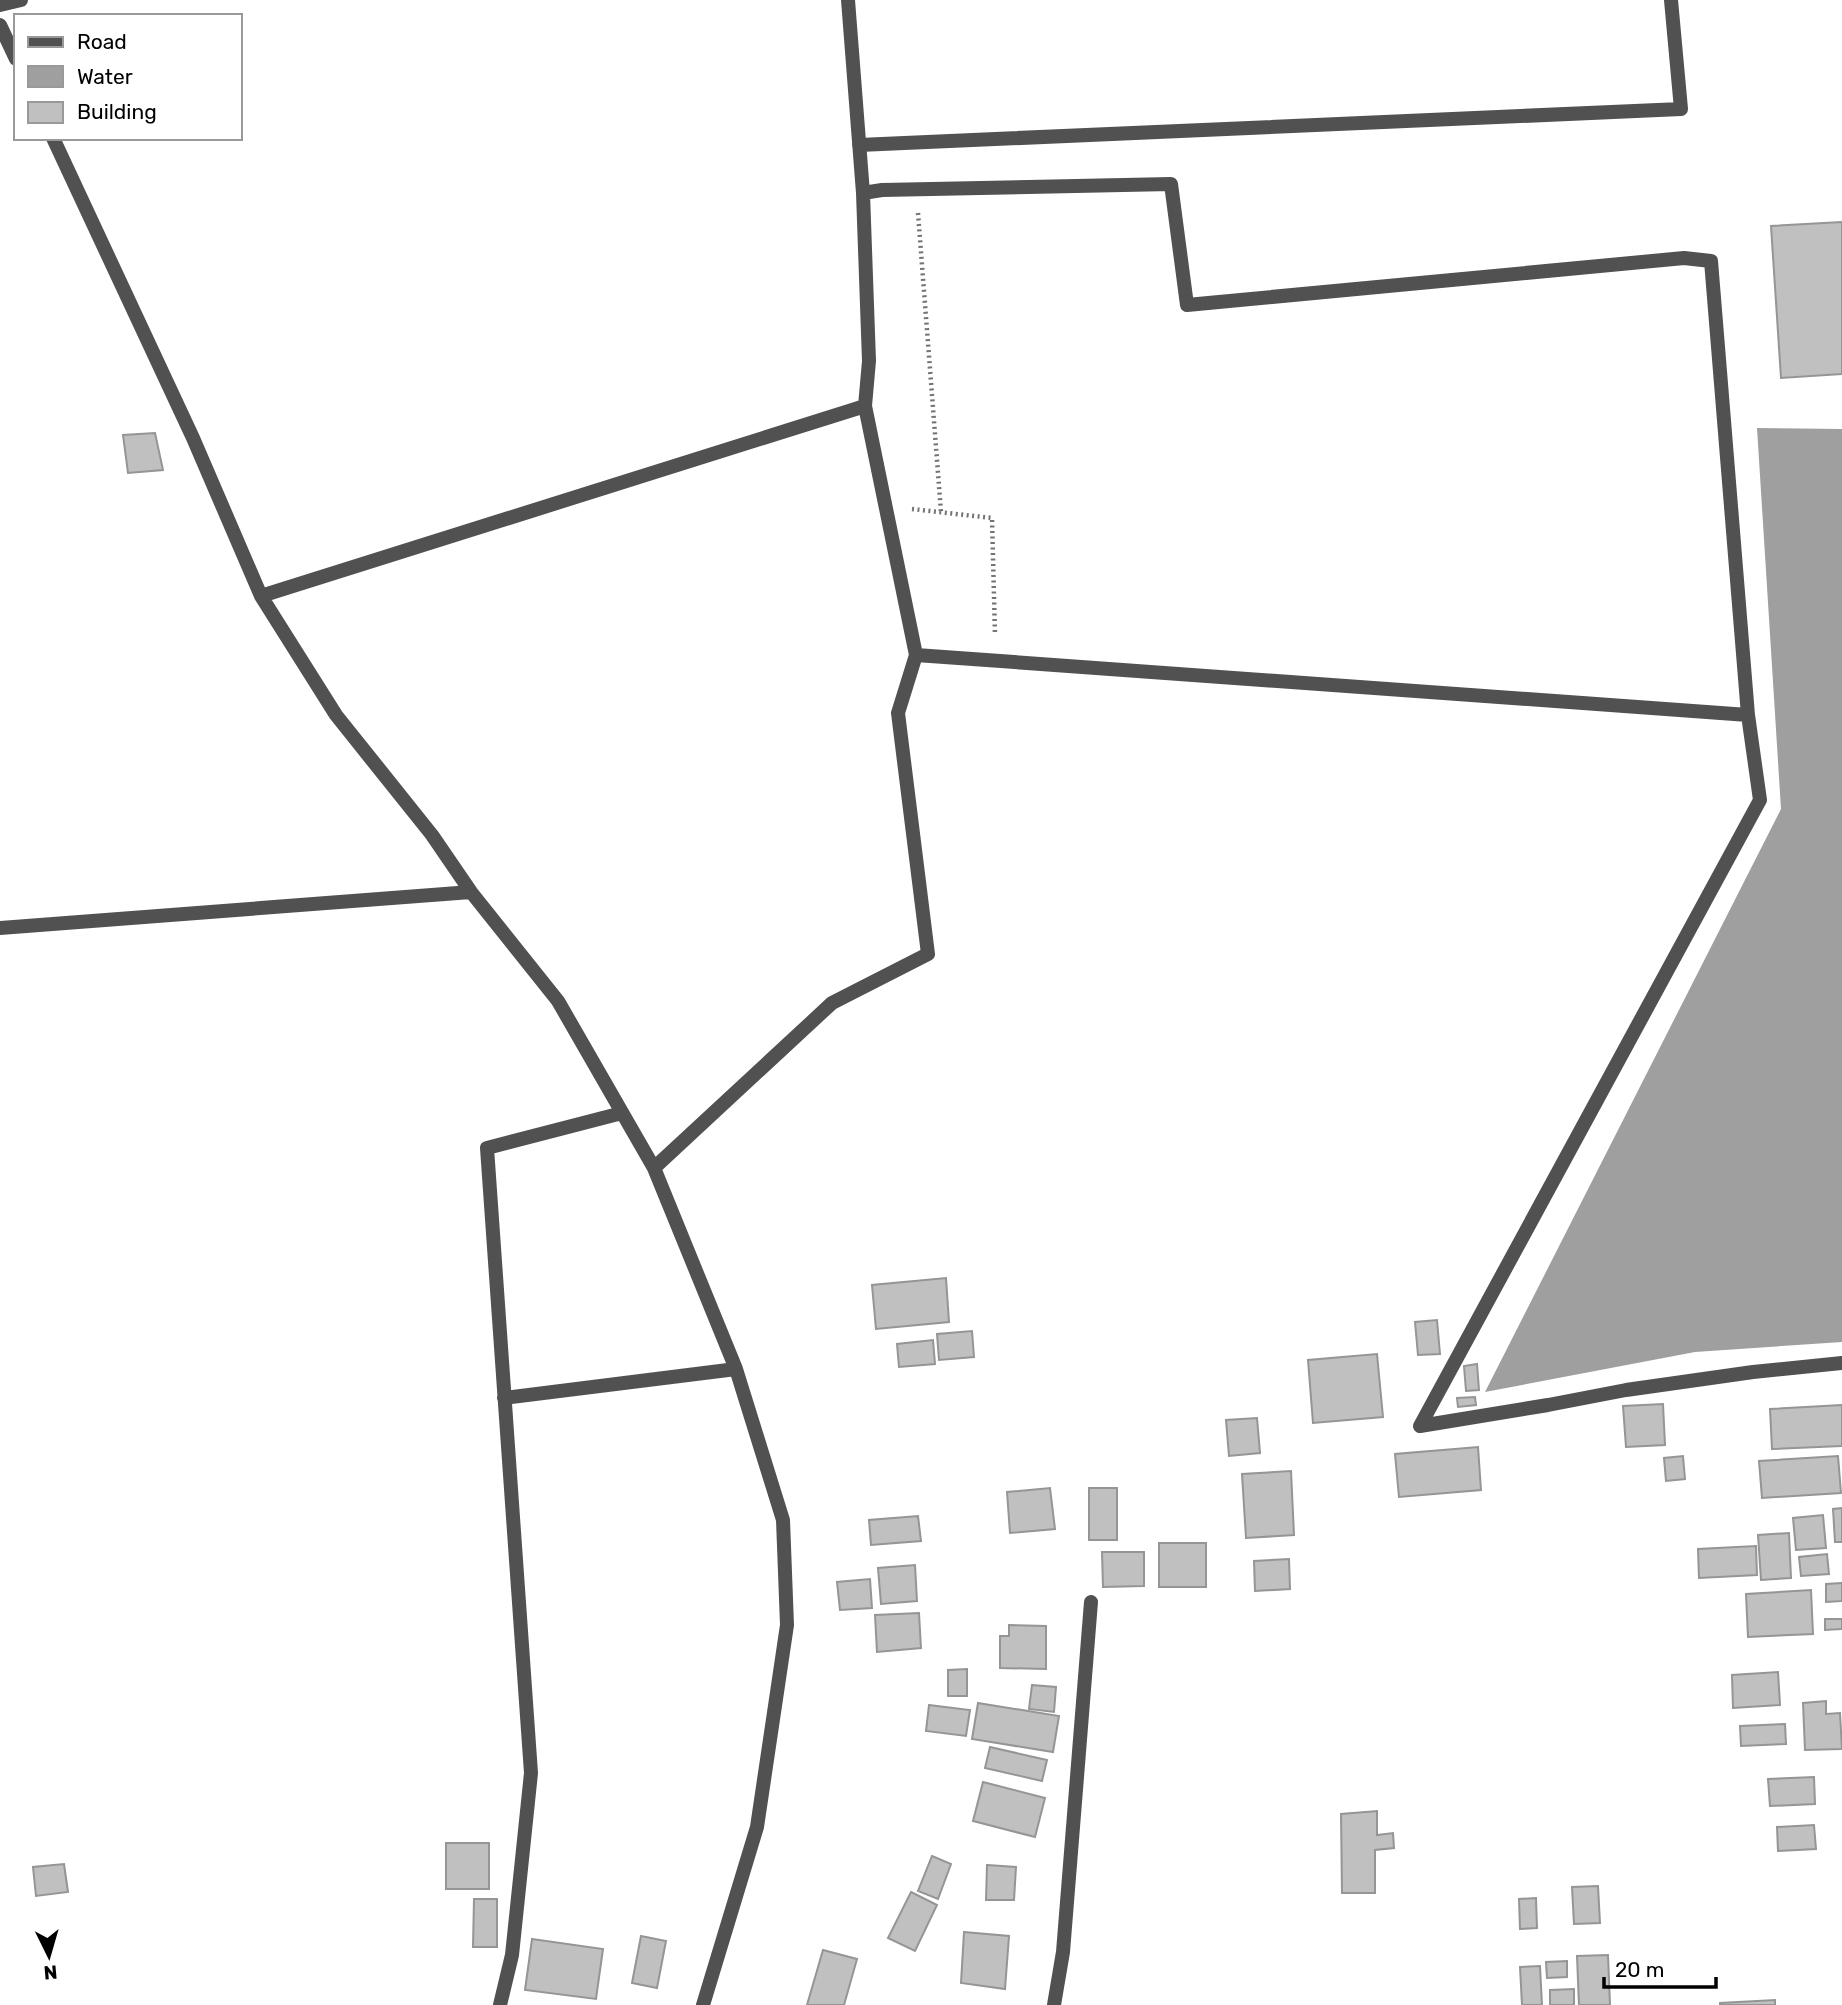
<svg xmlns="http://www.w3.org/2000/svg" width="1842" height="2005" viewBox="0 0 1842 2005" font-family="Rubik,sans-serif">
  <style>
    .water { fill: #9f9f9f }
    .building { fill: #c0c0c0; stroke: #959595; stroke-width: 2 }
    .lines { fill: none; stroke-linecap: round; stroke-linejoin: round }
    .path { stroke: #737373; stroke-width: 4.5; stroke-dasharray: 2 3.5; stroke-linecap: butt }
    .street { stroke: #515151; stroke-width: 14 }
  </style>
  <rect width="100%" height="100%" fill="#fff"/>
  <!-- water -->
  <path class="water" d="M1757,428L1842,429V1342L1695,1352L1485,1392L1781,809Z"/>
  <!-- building -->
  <path class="building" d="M1842,222V374L1781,378L1771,226Z
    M155,433L163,470L128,473L123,435Z
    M946,1278L949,1322L876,1329L872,1285Z
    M1437,1320L1440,1354L1418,1355L1415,1322Z
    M972,1331L974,1357L939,1360L937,1334Z
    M933,1340L935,1364L899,1367L897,1344Z
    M1377,1354L1383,1417L1313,1423L1308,1360Z
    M1477,1364L1479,1390L1466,1391L1464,1366Z
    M1475,1397L1476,1405L1458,1407L1457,1398Z
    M1663,1404L1665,1445L1626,1447L1623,1406Z
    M1842,1405V1446L1772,1449L1770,1409Z
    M1257,1418L1260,1453L1229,1456L1226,1420Z
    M1478,1447L1481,1490L1399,1497L1395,1454Z
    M1683,1456L1685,1479L1666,1481L1664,1458Z
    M1838,1456L1841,1493L1762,1498L1759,1461Z
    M1291,1471L1294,1535L1246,1538L1242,1474Z
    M1050,1488L1055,1529L1010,1533L1007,1492Z
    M1089,1488H1117V1540H1089Z
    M1842,1508V1542H1835L1833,1509Z
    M1823,1515L1826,1548L1796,1550L1793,1518Z
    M918,1516L921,1541L871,1545L869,1520Z
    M1789,1533L1791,1578L1761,1580L1758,1535Z
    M1159,1543H1206V1587H1159Z
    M1756,1546L1757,1575L1699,1578L1698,1549Z
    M1102,1552H1144V1586L1103,1587Z
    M1827,1554L1829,1574L1801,1576L1799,1557Z
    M1289,1559L1290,1589L1255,1591L1254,1561Z
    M915,1565L917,1601L881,1604L878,1568Z
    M870,1579L872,1608L840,1610L837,1582Z
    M1842,1583V1601L1826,1602V1584Z
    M1811,1590L1813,1634L1748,1637L1746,1594Z
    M919,1613L921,1648L877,1652L875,1615Z
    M1825,1619H1842V1629L1825,1630Z
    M1009,1625L1046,1626V1669L1000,1668V1636H1009Z
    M967,1669V1696H948V1670Z
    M1778,1672L1780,1705L1733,1708L1732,1675Z
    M1032,1685L1056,1687L1054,1712L1029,1709Z
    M1826,1701V1714L1840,1713L1842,1749L1805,1750L1803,1703Z
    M978,1703L1059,1716L1053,1752L972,1739Z
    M929,1705L970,1710L966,1736L926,1731Z
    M1785,1724L1786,1744L1741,1746L1740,1726Z
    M990,1747L1047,1760L1042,1781L985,1768Z
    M1814,1777L1815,1804L1770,1806L1768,1779Z
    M983,1782L1045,1798L1035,1837L973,1821Z
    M1377,1811V1835L1393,1833L1394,1848L1375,1850V1893H1342L1341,1814Z
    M1814,1825L1816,1849L1778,1851L1777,1827Z
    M446,1843H489V1889H446Z
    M932,1856L951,1864L938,1899L918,1891Z
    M64,1864L68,1892L36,1896L33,1867Z
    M987,1865L1016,1867L1014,1900H986Z
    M1598,1886L1600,1923L1574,1924L1572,1887Z
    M911,1892L937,1905L915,1951L888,1938Z
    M1536,1898L1537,1928L1520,1929L1519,1899Z
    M474,1899H497V1947H473Z
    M964,1932L1009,1936L1005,1989L961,1983Z
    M641,1936L666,1941L657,1988L632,1983Z
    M532,1939L603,1949L596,1999L525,1990Z
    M823,1950L857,1959L844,2005H807Z
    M1608,1955L1610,2005H1579L1577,1956Z
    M1567,1961V1977L1547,1978L1546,1962Z
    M1540,1966L1542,2005H1522L1520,1967Z
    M1574,1989V2005H1550V1990Z
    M1775,2000V2005H1720V2003Z"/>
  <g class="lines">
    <!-- path -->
    <path class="path" d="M918,213L941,512
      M912,509L992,518L995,635"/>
    <!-- street -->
    <path class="street" d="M0,5L21,0
      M0,25L16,59
      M53,138L193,438L261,596L865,406
      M859,145L1681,109L1671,0
      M863,193L882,190L1171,184L1187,305L1684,258L1711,261L1748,715L916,655
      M261,596L336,715L432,835L471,892L558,1001L654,1168L832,1003L928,954L898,713L916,655L865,406L869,361L863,193L848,0
      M0,928L471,892
      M654,1168L736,1369L783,1520L787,1625L757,1827L703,2005
      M504,1398L736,1369
      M1420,1426L1760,800L1748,715
      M1420,1426L1548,1405L1626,1390L1753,1372L1842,1363
      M500,2005L512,1955L531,1773L487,1148L622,1113
      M1054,2005L1063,1952L1091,1602"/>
  </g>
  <!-- legend -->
  <rect x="14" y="14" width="228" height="126" fill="#ffffff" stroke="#999999" stroke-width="2"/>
  <rect x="28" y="37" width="35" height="10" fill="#515151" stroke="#999999" stroke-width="2"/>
  <text x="77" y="49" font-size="21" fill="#000000">Road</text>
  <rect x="28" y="66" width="35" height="21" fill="#9f9f9f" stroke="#999999" stroke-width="2"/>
  <text x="77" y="84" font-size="21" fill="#000000">Water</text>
  <rect x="28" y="102" width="35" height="21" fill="#c0c0c0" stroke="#999999" stroke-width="2"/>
  <text x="77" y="119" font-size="21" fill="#000000">Building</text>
  <!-- north arrow -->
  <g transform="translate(49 1956) rotate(175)" stroke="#ffffff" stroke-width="5" paint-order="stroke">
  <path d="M0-5L12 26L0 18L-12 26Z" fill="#000000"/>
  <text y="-10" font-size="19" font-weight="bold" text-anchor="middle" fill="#000000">N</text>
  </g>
  <!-- scale -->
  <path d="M1604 1977v10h112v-10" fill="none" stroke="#000000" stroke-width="3.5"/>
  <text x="1615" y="1977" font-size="21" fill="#000000" stroke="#ffffff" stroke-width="5" paint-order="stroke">20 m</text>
</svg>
